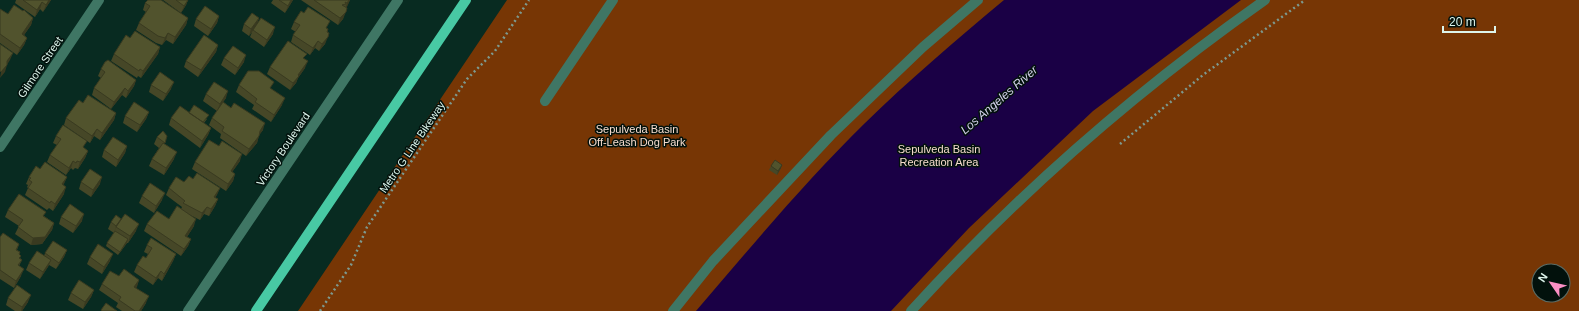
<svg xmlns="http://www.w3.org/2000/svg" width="1579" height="311" viewBox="0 0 1579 311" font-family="Arial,sans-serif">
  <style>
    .green { fill: #773605; fill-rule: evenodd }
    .water { fill: #1a0045 }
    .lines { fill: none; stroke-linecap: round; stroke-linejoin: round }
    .path { stroke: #7d9a90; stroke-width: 2.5; stroke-dasharray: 2 3; stroke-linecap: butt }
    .service { stroke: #3f7664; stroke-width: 10 }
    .minor { stroke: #3f7664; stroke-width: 10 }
    .primary { stroke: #48c9a4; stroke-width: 10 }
    .wall { fill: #464727 }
    .shaded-wall { fill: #393a20 }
    .building { fill: #51532d; stroke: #393a20 }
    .labels { text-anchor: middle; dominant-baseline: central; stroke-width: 3; stroke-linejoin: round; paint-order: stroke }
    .street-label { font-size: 11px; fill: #ddf5ec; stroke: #02110c }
    .park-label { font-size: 11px; fill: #f7dcce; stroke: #02110c }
    .water-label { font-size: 12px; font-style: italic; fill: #d3d0ea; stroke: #02110c }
  </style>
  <rect width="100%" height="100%" fill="#082b21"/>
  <!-- green -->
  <path class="green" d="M507,0H1579V311H298ZM1539,271H1563V295H1539Z"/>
  <!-- water -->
  <path class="water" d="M1004,0H1241L1093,111L969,228L891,311H696C750,248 804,183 864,124C908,81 956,40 1004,0Z"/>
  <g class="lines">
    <!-- path -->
    <path class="path" d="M1120,144L1203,75L1305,0
      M320,311L351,265L367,227L467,79L495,51L529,0"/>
    <!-- service -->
    <path class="service" d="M545,101L613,0
      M673,311L713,261L831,135L923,47L978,0
      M911,311C1017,195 1137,90 1265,0"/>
    <!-- minor -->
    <path class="minor" d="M0,147L99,0
      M188,311L398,0"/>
    <!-- primary -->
    <path class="primary" d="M256,311L466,0"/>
  </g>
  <!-- wall -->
  <path class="wall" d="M16,0H51L43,12L40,9L35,17L15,3Z
    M163,0H188L186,5L181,13Z
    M273,0H293L285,13L271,3Z
    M301,0H350L346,8L343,19L338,25Z
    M145,3L188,18L186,25L173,44L166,40L162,45L156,43L136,30L139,23L146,12L143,10Z
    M0,9L8,14L33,18L31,25L24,35L27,38L24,45L17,55L0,43Z
    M219,16L217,23L208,36L194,26L196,19Z
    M259,18L257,23L273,34L264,47L250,37L252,32L249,36L242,31L244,24Z
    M294,22L328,29L325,44L319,51L315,48L310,55L291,42L293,35L296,32L291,29Z
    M130,38L160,47L158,54L141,78L138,76L137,78L111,61L114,54Z
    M218,45L216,52L198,77L184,67L186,61Z
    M224,58L244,62L235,75L221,65Z
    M305,59V68L298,78L296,83L290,90L267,74L270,67Z
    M101,69L136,80L134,86L126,98L122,95L111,109L92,95L94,88L101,78L98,76Z
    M151,85L171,89L163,101L149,92Z
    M239,85L271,89L282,105L271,122L252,109L254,105L236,92Z
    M206,94L226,98L223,102L263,130L259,135L257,143L246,156L220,138L221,134L209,125L212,118L217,111L203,101Z
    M83,103L116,113L114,120L100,140L94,136L90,143L64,125L66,118Z
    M149,112L146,119L137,132L123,123L125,116Z
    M189,113L207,119L204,123L211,128L208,135L200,148L169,125L171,118Z
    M56,136L84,148L88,151L85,158L78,169L75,168L73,170L71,168L66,175L47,162L50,155L57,145L53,143Z
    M167,136L164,144L174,159L164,175L149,166L152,159L159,148L154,144L157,137Z
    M127,146L125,153L116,167L102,157L104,150Z
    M240,161L232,172L235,174L233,181L226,191L192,169L195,162Z
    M771,166L781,168L777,175L769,170Z
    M40,169L67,177L63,185L64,194L53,211L49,208L47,210L25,195L28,188L27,187L28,185L26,184L29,177Z
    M193,179L220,188L215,198L218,199L215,206L209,216L204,214L200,220L188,214L194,226L187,237L191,239L188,246L181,256L144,231L147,224L169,219L181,209L182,207L166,195L169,188Z
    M81,182L100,184L91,197L79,189Z
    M142,196L162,200L154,213L139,203Z
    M8,210L44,216L54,223L52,230L42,244L31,245L15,234L19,226L5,217Z
    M61,217L82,221L73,233L59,224Z
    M111,222H119L136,231L128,243H127L118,255L106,246L107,243L114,233L108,229Z
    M0,237L19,244L17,250L20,252L19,255L21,256L20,258L22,260L19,266L21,276L14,288L0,279Z
    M147,245L176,254L173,261L162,281L158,278L153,285L134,272L137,265L146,258L148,254L144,252Z
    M67,250L64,257L56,269L49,265L40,279L26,270L29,263L44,256L45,253Z
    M90,257L110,261L102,274L87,264Z
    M119,276L139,280L136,288L146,303L141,311H122L116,307L118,303L99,290L102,284Z
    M94,290L91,297L83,309L68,300L71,293Z
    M8,298L28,302L22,311H15L6,305Z"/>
  <!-- shaded-wall -->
  <path class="shaded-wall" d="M49,0H51L43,12L46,5Z
    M188,0L186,5L181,13L184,6Z
    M291,0H293L285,13L288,6Z
    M350,0L347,7L345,10L347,3Z
    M42,2L40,9L35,17L37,10Z
    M346,12L343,19L338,25L340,18Z
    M219,16L217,23L208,36L211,29Z
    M33,18L31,25L20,41L22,34Z
    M188,18L186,25L173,44L175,37Z
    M259,18L257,25L249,36L251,29Z
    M275,27L273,34L264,47L267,40Z
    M168,33L166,40L162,45L165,38Z
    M328,37L325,44L319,51L322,44Z
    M27,38L24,45L17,55L20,48Z
    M318,41L315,48L310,55L313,48Z
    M218,45L216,52L198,77L201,70Z
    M160,47L158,54L141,78L143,71Z
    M13,53L10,60L5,68L7,61Z
    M246,55L244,62L235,75L238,68Z
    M308,61L305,68L298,78L296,83L290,90L293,83Z
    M7,65L5,72L0,78L1,72Z
    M136,80L134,86L126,98L128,91Z
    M174,82L171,89L163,101L166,94Z
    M125,88L122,95L111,109L114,102Z
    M228,91L226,98L217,111L220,104Z
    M285,98L282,105L271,122L274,115Z
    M149,112L146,119L137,132L140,125Z
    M116,113L114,120L100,140L102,133Z
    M265,123L263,130L257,138L260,131Z
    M211,128L208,135L200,148L202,141Z
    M97,129L94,136L90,143L92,136Z
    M259,136L257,143L246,156L249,149Z
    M127,146L125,153L116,167L118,160Z
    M88,151L85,158L78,169L80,162Z
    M177,152L174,159L164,175L166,168Z
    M242,154L240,161L228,178L231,171Z
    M73,161L71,168L66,175L69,168Z
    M782,165L781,168L777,175L778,171Z
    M235,174L233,181L226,191L228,184Z
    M67,177L64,184L59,191L62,184Z
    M102,177L100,184L91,197L93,190Z
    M66,187L64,194L53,211L55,204Z
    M220,188L217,195L211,204L214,197Z
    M165,193L162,200L154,213L156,206Z
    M218,199L215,206L209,216L211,209Z
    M207,207L204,214L200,220L202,213Z
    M84,214L82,221L73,233L76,226Z
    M121,219L118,226L116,227L114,233L116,226Z
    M196,219L194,226L183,243L185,236Z
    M54,223L52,230L42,244L31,245L33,238Z
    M139,224L136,231L128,243L130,236Z
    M128,239L127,243L118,255L120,252Z
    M191,239L188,246L181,256L184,249Z
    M67,250L64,257L56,269L59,263Z
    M113,254L110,261L102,274L104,267Z
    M176,254L173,261L162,281L164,274Z
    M51,260L48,267L40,279L43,272Z
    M24,269L21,276L14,288L16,281Z
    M161,271L158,278L153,285L156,278Z
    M139,280L137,287L132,294L134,287Z
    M94,290L91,297L83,309L85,302Z
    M31,295L28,302L22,311H21L22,307Z
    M149,296L146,303L141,311H139Z"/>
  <!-- building -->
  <path class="building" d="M23,0H49L46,5L42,2L37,10Z
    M148,0H161L188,18L175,37L168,33L165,38L158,36L139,23L150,6L145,3Z
    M176,0H188L184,6Z
    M279,0H291L288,6Z
    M314,0H349L347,3L345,2L346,4L342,5L347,8L346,12L340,18Z
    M14,5L23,11L24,10L33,18L22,34L27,38L20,48L0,34V9L8,14Z
    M205,6L219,16L211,29L196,19Z
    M308,7L330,21L326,28L328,29L327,32L329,33L328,37L322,44L318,41L313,48L293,35L300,25L294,22L301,11L304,13Z
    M252,13L259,18L251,29L244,24Z
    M261,18L275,27L267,40L253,30Z
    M135,31L160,47L143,71L140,69L139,71L114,54L126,35L130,38Z
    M204,35L218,45L201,70L186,61Z
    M288,41L307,54L303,58L308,61L298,75L299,76L293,83L270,67Z
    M0,44L13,53L7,61V65L1,72L0,71Z
    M233,46L246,55L238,68L224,58Z
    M108,60L136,80L128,91L125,88L114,102L94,88L105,72L101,69L105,62Z
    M248,71H259L274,82L270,88L285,98L274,115L255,102L257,99L239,85Z
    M160,72L174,82L166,94L151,85Z
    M214,82L228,91L220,104L206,94Z
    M88,95L116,113L102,133L97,129L92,136L66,118L79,100L83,103Z
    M134,102L149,112L140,125L125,116Z
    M223,102L231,108L234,103L265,123L260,131L259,136L249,149L222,131L224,127L212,118Z
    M194,105L209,115L203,122L189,113Z
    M180,106L211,128L202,141L171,118Z
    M63,125L87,141L83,147L88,151L80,162L77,161L76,163L73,161L69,168L50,155L61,139L56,136Z
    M163,131L167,136L165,143L157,137Z
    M113,137L127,146L118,160L104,150Z
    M209,140L219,146L222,141L242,154L231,171L235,174L228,184L195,162Z
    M163,143L177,152L166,168L152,159Z
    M775,160L782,165L778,171L771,166Z
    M45,162L67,177L62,184L66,187L55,204L51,201L50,203L28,188L32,182L29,180L31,178L29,177L36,166L40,169Z
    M90,169L102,177L93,190L81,182Z
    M197,173L220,188L214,197L218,199L211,209L207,207L202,213L183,203L185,201L169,188L176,177L184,182L189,176L193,179Z
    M150,183L165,193L156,206L142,196Z
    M19,194L46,212L43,216L54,223L45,237L33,238L18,227L23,220L8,210Z
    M70,204L84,214L76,226L61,217Z
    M177,206L196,219L185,236L191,239L184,249L147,224L157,211L169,219Z
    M125,214L139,224L130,236L116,227Z
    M116,215L121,219L116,226L111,222Z
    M115,231L128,239L120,252L107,243Z
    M3,233L19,244L16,250L20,252L19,254L21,256L19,258L22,260L18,265L24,269L16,281L0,270V237Z
    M151,238L176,254L164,274L161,271L156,278L137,265L143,256L146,258L152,248L147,245Z
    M53,241L67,250L59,263L45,253Z
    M98,244L113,254L104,267L90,257Z
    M37,251L51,260L43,272L29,263Z
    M124,269L139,280L134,287L149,296L139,311H135L119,300L121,297L102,284L110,271L119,276Z
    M79,280L94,290L85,302L71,293Z
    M17,285L31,295L22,307L8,298Z
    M106,303L117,311H102L101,310Z"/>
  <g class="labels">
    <!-- street labels -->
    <g class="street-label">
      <text transform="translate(40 67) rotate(-56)">Gilmore Street</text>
      <text transform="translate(412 147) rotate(-56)">Metro G Line Bikeway</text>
      <text transform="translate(283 149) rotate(-56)">Victory Boulevard</text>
    </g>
    <!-- park labels -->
    <g class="park-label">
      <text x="637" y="129">Sepulveda Basin<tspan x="637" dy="13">Off-Leash Dog Park</tspan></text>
      <text x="939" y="149">Sepulveda Basin<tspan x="939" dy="13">Recreation Area</tspan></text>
    </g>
    <!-- water labels -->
    <g class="water-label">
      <text transform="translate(999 100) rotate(-41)">Los Angeles River</text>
    </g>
  </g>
  <!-- north arrow -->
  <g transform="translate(1551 283) rotate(304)"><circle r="19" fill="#02110c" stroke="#5a6c66"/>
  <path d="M0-3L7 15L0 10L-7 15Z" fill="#fb8fc4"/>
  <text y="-6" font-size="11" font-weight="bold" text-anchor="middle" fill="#ddf5ec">N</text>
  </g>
  <!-- scale -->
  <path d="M1443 26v6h52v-6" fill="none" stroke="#ddf5ec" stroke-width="2"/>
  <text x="1449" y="26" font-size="12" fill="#ddf5ec" stroke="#02110c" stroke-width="3" paint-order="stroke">20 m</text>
</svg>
